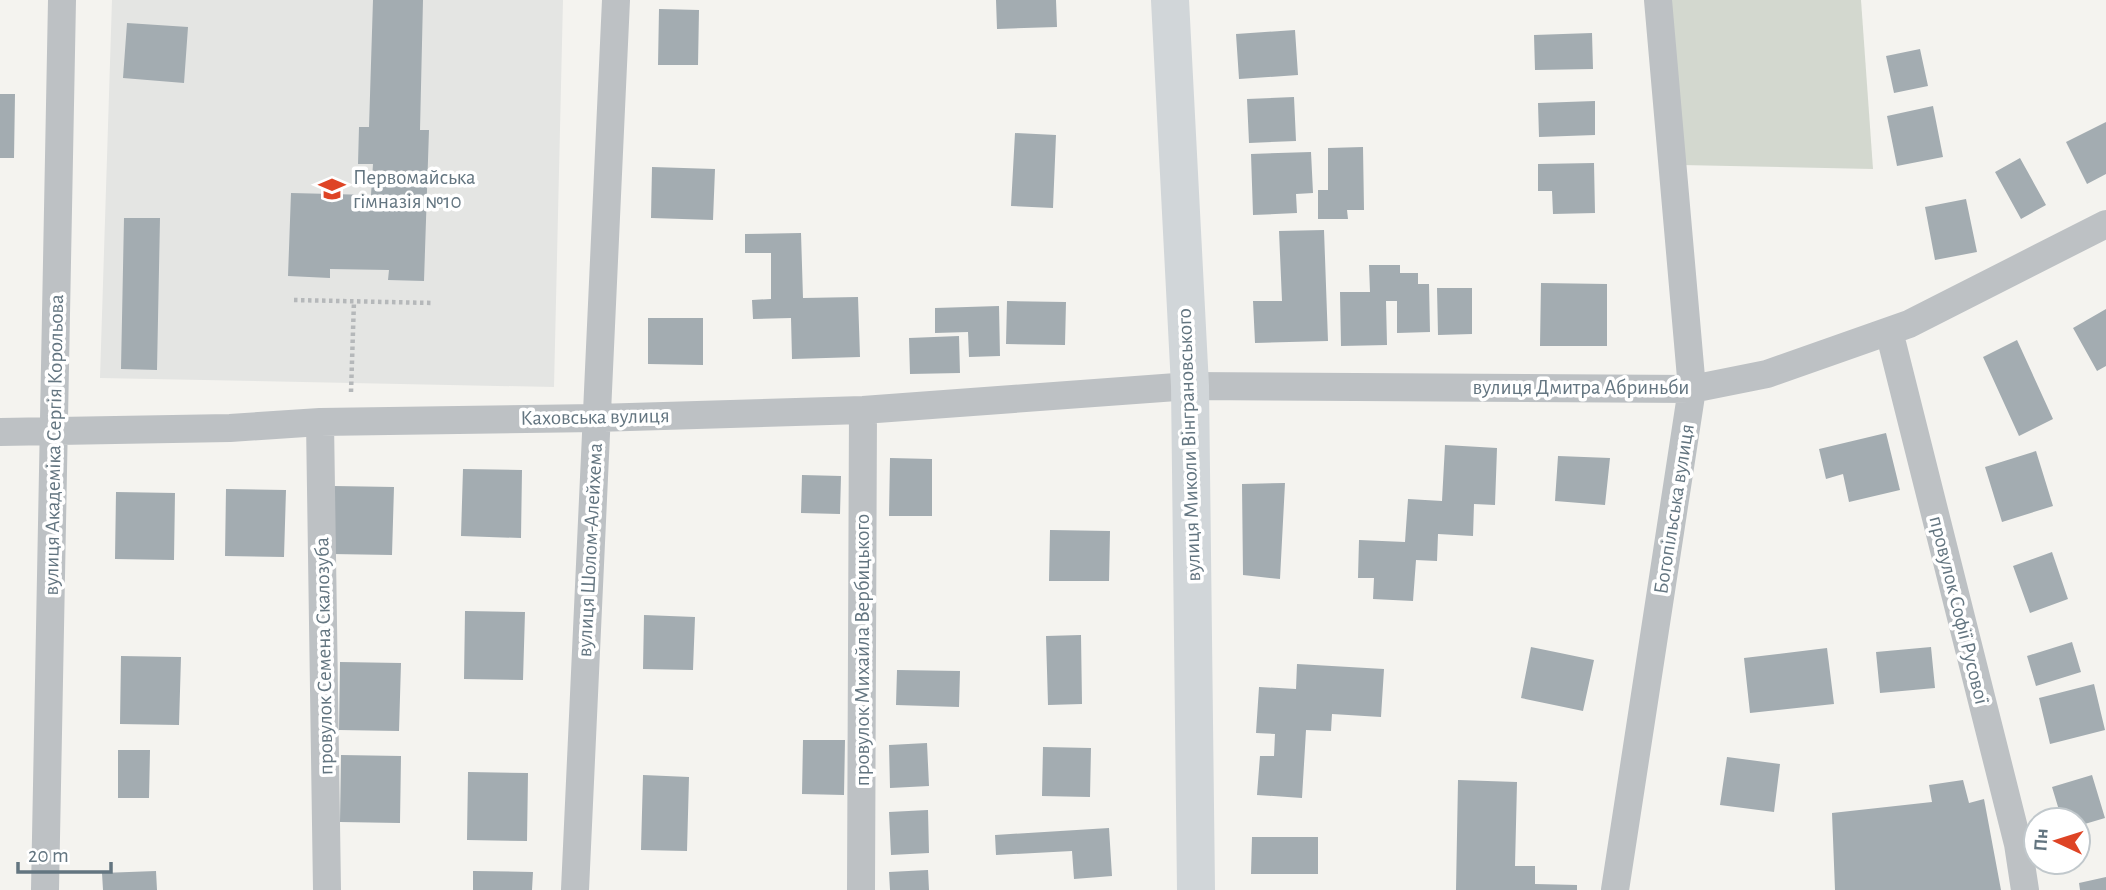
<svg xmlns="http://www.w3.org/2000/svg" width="2106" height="890" viewBox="0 0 2106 890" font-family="'Alegreya Sans',sans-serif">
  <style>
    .built { fill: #e4e5e3 }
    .green { fill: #d3d8cf }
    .building { fill: #a3acb1 }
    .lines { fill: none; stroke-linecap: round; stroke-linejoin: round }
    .path { stroke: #b5b8ba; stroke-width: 4.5; stroke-dasharray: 3.5 3.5; stroke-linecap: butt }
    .minor { stroke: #bdc1c4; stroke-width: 28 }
    .primary { stroke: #d1d6d9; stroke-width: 38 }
    .labels { text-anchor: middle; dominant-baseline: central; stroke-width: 7; stroke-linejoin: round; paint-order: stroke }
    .poi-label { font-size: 21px; fill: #637580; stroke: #fff; text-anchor: start }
    .street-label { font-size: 21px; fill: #637580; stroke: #fff }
  </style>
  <rect width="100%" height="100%" fill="#f4f3ef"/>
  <!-- built -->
  <path class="built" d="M112,0H563L554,387L100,378Z"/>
  <!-- green -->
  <path class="green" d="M1666,0H1861L1873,169L1681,165Z"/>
  <!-- building -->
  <path class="building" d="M373,0H423L420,130H429L424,281L388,280L389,270L330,269V278L288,276L291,193L371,195L373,164H358L359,127H369Z
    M996,0H1056L1057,27L997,29Z
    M659,9L699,10L698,65H658Z
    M127,23L188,27L184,83L123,78Z
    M1295,30L1298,75L1239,79L1236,34Z
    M1592,33L1593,69L1535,70L1534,35Z
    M1920,49L1928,86L1894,93L1886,56Z
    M0,94H15L14,158H0Z
    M1294,97L1296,141L1249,143L1247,99Z
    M1595,101V135L1539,137L1538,103Z
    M1933,106L1943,157L1897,166L1887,116Z
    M2106,122V174L2087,184L2066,142Z
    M1015,133L1056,135L1053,208L1011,206Z
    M1363,147L1364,210H1347L1348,219H1318V190H1328V148Z
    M1311,152L1313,193L1296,194L1297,213L1253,215L1251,154Z
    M2020,158L2046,205L2021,219L1995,172Z
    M1594,163L1595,213L1553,214L1552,191H1538V164Z
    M652,167L715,169L713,220L651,218Z
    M1966,199L1977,252L1935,260L1925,207Z
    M124,218H160L157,370L121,369Z
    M1324,230L1328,341L1255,343L1253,301H1282L1279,231Z
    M801,233L803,298L858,297L860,357L792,359L791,318L753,319L752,300L771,299V253H745V234Z
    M1369,265H1400V273H1418V284H1429L1430,332L1397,333V301H1386L1387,345L1341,346L1340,292H1370Z
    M1541,283L1607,284V346H1540Z
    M1437,288H1472V334L1438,335Z
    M1007,301L1066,302L1065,345L1006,344Z
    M999,306L1000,356L969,357L968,332L935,333V308Z
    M2106,309V366L2097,371L2073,328Z
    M648,318H703V365L648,364Z
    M959,336L960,373L910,374L909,338Z
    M2017,340L2053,419L2019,436L1983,357Z
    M1886,433L1900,490L1849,502L1843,474L1826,479L1819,449Z
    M1445,445L1497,448L1495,505L1474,504L1473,536L1438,534L1437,561L1416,560L1413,601L1373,599L1374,578H1358L1359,540L1405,542L1408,499L1442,501Z
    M2036,451L2053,506L2002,522L1985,467Z
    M1558,456L1610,458L1605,505L1555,501Z
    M890,458L932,459V516H889Z
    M463,469L522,470L521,538L461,536Z
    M802,475L841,476L840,514L801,513Z
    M1285,483L1280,579L1243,575L1242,484Z
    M334,486L394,487L392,555L332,554Z
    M226,489L286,490L284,557L225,556Z
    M116,492L175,493L174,560L115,559Z
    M1050,530L1110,531L1109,581H1049Z
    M2052,552L2068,599L2030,613L2013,566Z
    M465,611L525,612L523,680L464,679Z
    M644,615L695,617L693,670L643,669Z
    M1081,635L1082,704L1048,705L1046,636Z
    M2072,642L2081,672L2036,686L2027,656Z
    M1531,647L1594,660L1583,711L1521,698Z
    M1931,647L1935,688L1880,693L1876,652Z
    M1827,648L1834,704L1750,713L1744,658Z
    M121,656L181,657L179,725L120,724Z
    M340,662L401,663L399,731L339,730Z
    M1297,664L1384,669L1381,717L1332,714L1331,731L1306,730L1302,798L1257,795L1260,756H1274L1275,734L1256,733L1259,687L1296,689Z
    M897,670L960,671L959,707L896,705Z
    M2094,684L2105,730L2050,744L2039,698Z
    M803,740H845L844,795L802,794Z
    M927,743L929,786L890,788L889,745Z
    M1043,747L1091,748L1090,797L1042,796Z
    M118,750H150L149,798H118Z
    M341,755L401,756L400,823L340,822Z
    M1727,757L1780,764L1774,812L1720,805Z
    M468,772L528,773L527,841L467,840Z
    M643,775L689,777L687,851L641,850Z
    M2092,775L2105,818L2078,826V820H2062L2052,787Z
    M1458,780L1517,782L1515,866H1535V884L1577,885V890H1456Z
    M1963,780L1969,803L1984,799L2001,890H1835L1832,813L1932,802L1929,785Z
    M928,810L929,853L891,855L889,812Z
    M1109,828L1112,876L1074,879L1072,851L996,855L995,835Z
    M1252,837H1318V874H1251Z
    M928,870L929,890H890L889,872Z
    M156,871L157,890H103L102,873Z
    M473,871L533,872L532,890H473Z
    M2106,877V890H2080L2079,883Z"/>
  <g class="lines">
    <!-- path -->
    <path class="path" d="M294,300L433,303
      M351,392L354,301"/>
    <!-- minor -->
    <path class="minor" d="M1889,331L2018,844L2025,890
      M320,422L327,890
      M0,432L230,428L320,422L596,418L863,410L1190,386L1692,389L1767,374L1909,324L2106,224
      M45,890L62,0
      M575,890L616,0
      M861,890L863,410
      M1615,890L1692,389L1658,0"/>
    <!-- primary -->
    <path class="primary" d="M1170,0L1190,386L1196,890"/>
  </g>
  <!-- icons -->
  <defs>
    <g id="school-bare" transform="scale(2.1)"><path d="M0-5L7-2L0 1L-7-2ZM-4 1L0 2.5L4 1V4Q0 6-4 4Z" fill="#de4425" stroke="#fff" stroke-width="2.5" paint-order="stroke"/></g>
  </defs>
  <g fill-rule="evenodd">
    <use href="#school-bare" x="332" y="189"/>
  </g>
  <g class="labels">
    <!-- poi labels -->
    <g class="poi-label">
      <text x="353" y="177">Первомайська<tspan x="353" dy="24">гімназія №10</tspan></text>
    </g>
    <!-- street labels -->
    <g class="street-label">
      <text x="1581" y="387">вулиця Дмитра Абриньби</text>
      <text transform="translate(595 417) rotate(-1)">Каховська вулиця</text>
      <text transform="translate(54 445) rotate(-89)">вулиця Академіка Сергія Корольова</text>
      <text transform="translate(1189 445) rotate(-92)">вулиця Миколи Вінграновського</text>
      <text transform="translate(1674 509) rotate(-81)">Богопільська вулиця</text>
      <text transform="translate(590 550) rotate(-87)">вулиця Шолом-Алейхема</text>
      <text transform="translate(1959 610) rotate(76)">провулок Софії Русової</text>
      <text transform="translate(862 650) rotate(-90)">провулок Михайла Вербицького</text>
      <text transform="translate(324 656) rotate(-91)">провулок Семена Скалозуба</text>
    </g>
  </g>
  <!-- north arrow -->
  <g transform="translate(2057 841) rotate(274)"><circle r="33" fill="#ffffff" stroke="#c1c8cc" stroke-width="2"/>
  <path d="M0-5L12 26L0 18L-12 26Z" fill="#de4425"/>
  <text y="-10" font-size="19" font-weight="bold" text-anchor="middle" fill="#637580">Пн</text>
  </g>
  <!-- scale -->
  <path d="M18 862v10h93v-10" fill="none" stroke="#637580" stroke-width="3.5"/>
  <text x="28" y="862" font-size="21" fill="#637580" stroke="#ffffff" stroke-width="5" paint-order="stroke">20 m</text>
</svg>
